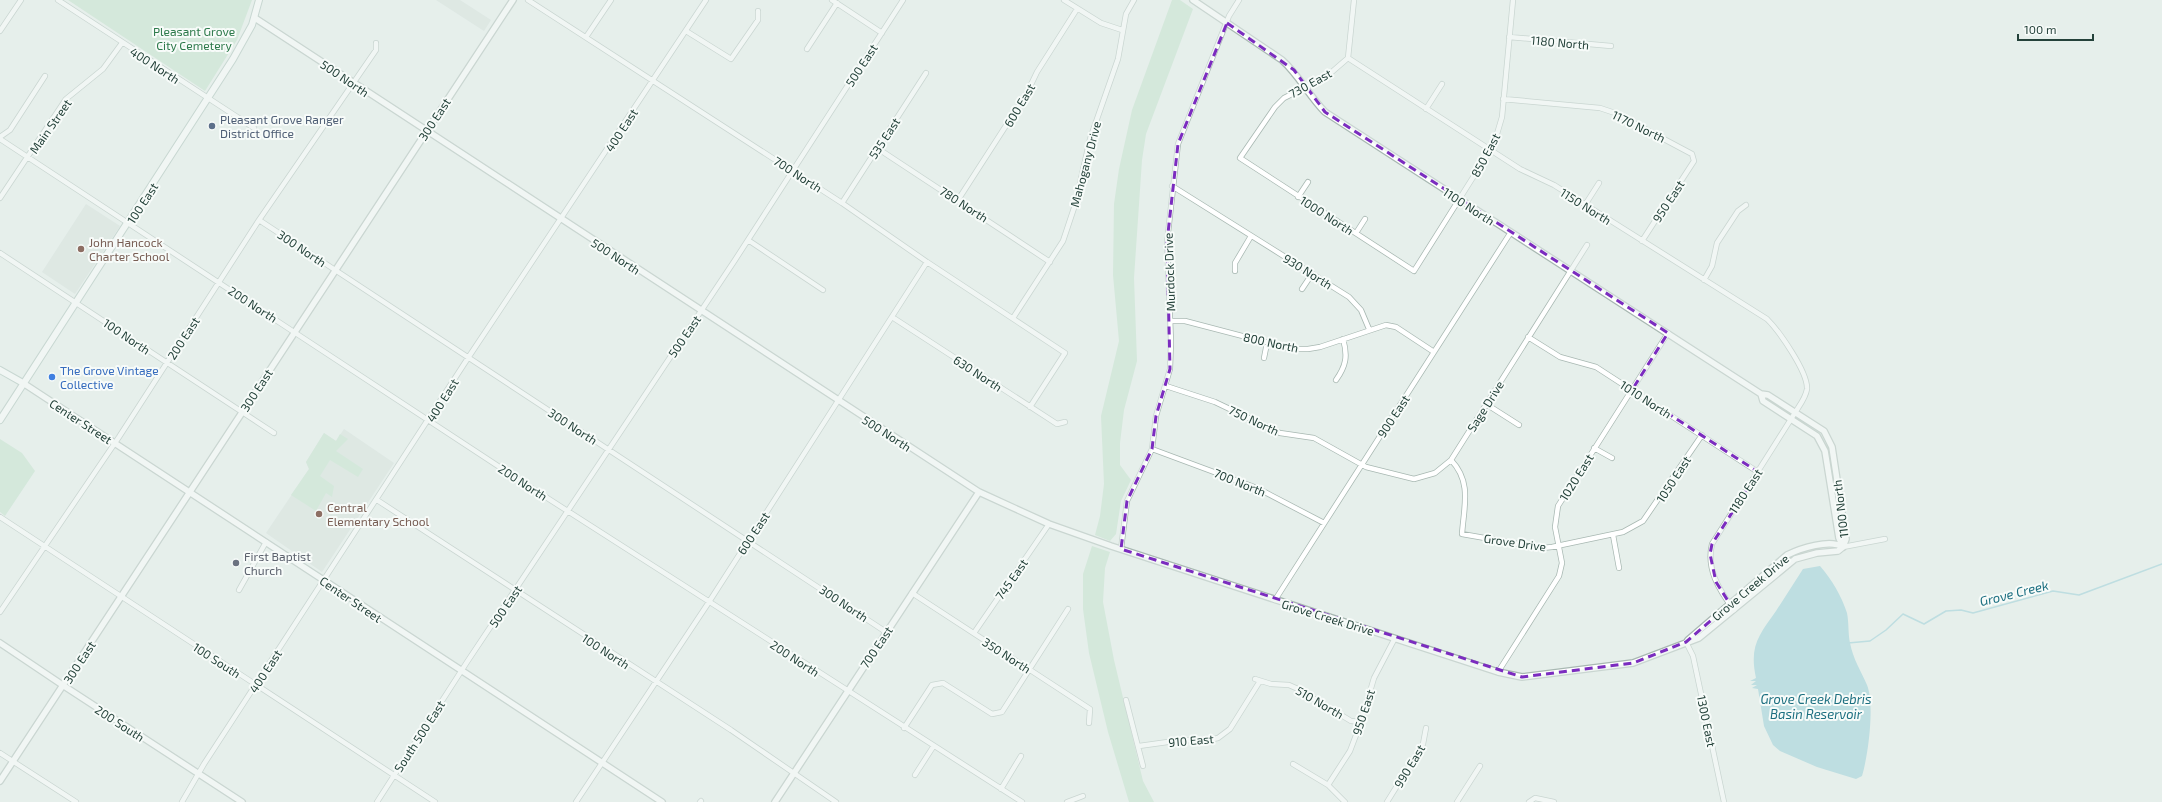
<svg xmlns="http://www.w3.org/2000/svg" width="2162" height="802" viewBox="0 0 2162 802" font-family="'Exo 2',sans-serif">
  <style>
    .built { fill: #d4dfda }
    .green { fill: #bfe0c8 }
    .water { fill: #8ec9d4 }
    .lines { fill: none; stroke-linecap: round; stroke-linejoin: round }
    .stream { stroke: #8ec9d4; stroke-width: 1.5 }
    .minor-casing { stroke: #a8b8b2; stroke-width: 6 }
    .tertiary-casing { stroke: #a8b8b2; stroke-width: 8 }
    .secondary-casing { stroke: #a4bbb3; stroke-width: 8 }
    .minor { stroke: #fff; stroke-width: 4.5 }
    .tertiary { stroke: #fff; stroke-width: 5.5 }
    .secondary { stroke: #fff; stroke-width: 6 }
    .marked { fill: none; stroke: #7b2cbf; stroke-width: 3; stroke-dasharray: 8 5; stroke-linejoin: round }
    .service-dot { fill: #5c6f8a; stroke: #f7fbf9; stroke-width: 1.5 }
    .education-dot { fill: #8d6e63; stroke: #f7fbf9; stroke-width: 1.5 }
    .shop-dot { fill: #3f7fe0; stroke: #f7fbf9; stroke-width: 1.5 }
    .worship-dot { fill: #6b7280; stroke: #f7fbf9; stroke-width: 1.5 }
    .labels { text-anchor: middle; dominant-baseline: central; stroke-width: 4; stroke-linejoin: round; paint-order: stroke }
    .park-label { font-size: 12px; fill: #2d7a4b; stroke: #f7fbf9 }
    .street-label { font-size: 12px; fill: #24423a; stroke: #f7fbf9 }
    .service-label { font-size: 12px; fill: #4e5e75; stroke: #f7fbf9; text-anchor: start }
    .education-label { font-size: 12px; fill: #785e54; stroke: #f7fbf9; text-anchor: start }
    .shop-label { font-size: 12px; fill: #366cbe; stroke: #f7fbf9; text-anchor: start }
    .worship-label { font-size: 12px; fill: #5b616d; stroke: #f7fbf9; text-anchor: start }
    .water-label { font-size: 13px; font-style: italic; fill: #1c6f80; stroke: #f7fbf9 }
  </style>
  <rect width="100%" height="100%" fill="#e6efeb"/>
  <!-- built -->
  <path class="built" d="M436,0H460L491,20L484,31Z
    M86,204L120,226L75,294L42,272Z
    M344,429L394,463L322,572L266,533L309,469L306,462L324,433L336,441Z"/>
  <!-- green -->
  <path class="green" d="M68,0H252L237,40L205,91Z
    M1172,0H1180L1193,9L1146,134L1142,160L1134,278L1137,361L1124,410L1120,443V465L1131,480L1121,501L1116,534L1110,541L1095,535L1100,516L1104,484L1101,416L1119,341L1113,275L1114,204L1119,169L1132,110Z
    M324,433L336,441L340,434L348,439L336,451L363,469L358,477L330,460L320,476L334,486L332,497L326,493L316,511L291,495L309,469L306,462Z
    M0,439L22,453L35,471L5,516L0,512Z
    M1092,546L1110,552L1105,568L1103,602L1114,660L1143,781L1154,802H1129L1108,732L1089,653L1083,609V574Z"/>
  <!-- water -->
  <path class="water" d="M1820,566C1832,580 1841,595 1847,613C1849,623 1848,634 1850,643C1853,659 1861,671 1867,685C1875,705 1868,756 1862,776L1856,779L1817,767L1780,751L1773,745L1764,726L1758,689L1752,688L1757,685H1751L1756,681H1750L1756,678C1749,646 1759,635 1776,611C1785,597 1794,583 1803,569Z"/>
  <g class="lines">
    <!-- stream -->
    <path class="stream" d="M1848,643L1870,641L1886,630L1903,614L1924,624L1946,611L1961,610L1973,613L2053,591L2079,595L2162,564"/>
    <!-- minor casing -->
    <g class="minor-casing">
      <path id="minor" d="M58,0L254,128
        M528,0L842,203L927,262L1065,353L1030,407
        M832,0L882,33
        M1064,0L1101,23L1122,30
        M1354,0L1348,58L1326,77L1284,98L1275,107L1240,158L1414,271L1494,144L1502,117L1513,0
        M0,31L21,0
        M686,31L731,59L758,20V11
        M586,37L611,0
        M1509,37L1611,46
        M807,49L837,3
        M1348,58L1520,169L1554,185L1767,319C1779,331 1808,372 1807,389C1806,396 1802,402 1798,408L1712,544C1706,569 1719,590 1734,610
        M1503,99L1600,108L1615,113L1692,154L1694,161L1642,241
        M1426,109L1442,84
        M0,137L10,130L45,76
        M0,139L527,485L1022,802
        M877,148L1050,262
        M1172,186L1349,297L1361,310L1369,329
        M1298,197L1308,182
        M0,198L66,99L103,69L122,43
        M958,200L1027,93L1037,72L1077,9
        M842,203L926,73
        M1585,205L1599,183
        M259,220L886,632
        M1356,233L1365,219
        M748,240L823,290
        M0,253L274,433
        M1235,271V263L1251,236
        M1704,280L1712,266L1717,243L1738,211L1746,205
        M1302,289L1312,274
        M892,317L1057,424L1065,422
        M1013,318L1063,241L1075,205L1090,139L1118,59L1126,14L1134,0
        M1170,321H1185L1292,349H1308L1320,347L1386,325L1396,327L1434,352
        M1528,337L1560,357L1596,367L1758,472
        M1264,358L1267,343
        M1336,380C1346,366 1348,356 1343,339
        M1166,386L1215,402L1280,433L1314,438L1366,467L1414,479L1435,473L1451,460L1587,245
        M1486,404L1519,425
        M1594,448L1612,458
        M1152,449L1257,488L1324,523
        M1451,460C1472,482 1464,506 1462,534L1542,548L1552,547L1623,532L1643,521L1702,435
        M377,500L731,730L836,802
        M0,517L435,802
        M1613,535L1619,568
        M1843,547L1885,539
        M1121,549L1127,501L1152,449L1156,416L1170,369L1171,342L1167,242L1178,144L1229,16L1239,0
        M239,590L266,542
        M912,593L1090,709L1089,723
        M1275,600L1511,232
        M0,612L119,437L259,220L376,50V43
        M974,633L1049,524
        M1686,642L1693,656L1724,802
        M1498,672L1559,576L1562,563L1555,527L1558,506L1668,333
        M1255,679L1271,684L1289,685L1298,689L1351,721L1361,722
        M1126,700L1143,766
        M904,728L932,685L943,683L992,714L1002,712L1068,609
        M1139,746L1182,740L1204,741L1218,738L1230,729L1260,681
        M0,753L76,802
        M1293,764L1328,785L1345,802
        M915,775L933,747
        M1328,785L1350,751L1361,722L1374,678L1395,638
        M1001,789L1021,756
        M182,802L204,764L468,358L706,0
        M377,802L467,662L735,260L903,0
        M576,802L709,602L927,262
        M700,802L701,801
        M1067,802L1083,796
        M1387,802L1423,744L1426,728
        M1457,802L1480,766
        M1529,802L1535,798L1554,802"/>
    </g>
    <!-- tertiary casing -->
    <g class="tertiary-casing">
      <path id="tertiary" d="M1193,0L1282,60C1299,75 1309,96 1325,112L1761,394L1768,395L1824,431L1832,447L1846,539L1843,547
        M255,18L979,492L1049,524L1111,546L1498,672L1522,677L1633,663L1699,638L1795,559L1817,553L1838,551L1843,547
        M23,383L662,802
        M1761,394L1763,401L1817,436L1825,451L1839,538L1843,547
        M1688,640L1787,555C1801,548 1830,539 1843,547
        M0,643L64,686L242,802
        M0,781L513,0
        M775,802L979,492"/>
    </g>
    <!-- secondary casing -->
    <g class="secondary-casing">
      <path id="secondary" d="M0,370L23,383
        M0,420L233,59L252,25L259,0"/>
    </g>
    <!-- minor -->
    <use href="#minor" class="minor"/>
    <!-- tertiary -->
    <use href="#tertiary" class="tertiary"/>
    <!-- secondary -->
    <use href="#secondary" class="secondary"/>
  </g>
  <!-- marked area -->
  <path d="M0 0H2162V802H0ZM1227,23L1294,70L1325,112L1668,333L1632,390L1758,472L1712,544L1710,554L1716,582L1730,604L1686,642L1633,663L1522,677L1121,549L1127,501L1152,449L1156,416L1170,369L1167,242L1178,144Z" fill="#e6efeb" fill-opacity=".55" fill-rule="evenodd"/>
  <path class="marked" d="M1227,23L1294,70L1325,112L1668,333L1632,390L1758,472L1712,544L1710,554L1716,582L1730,604L1686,642L1633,663L1522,677L1121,549L1127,501L1152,449L1156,416L1170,369L1167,242L1178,144Z"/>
  <!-- markers -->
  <circle class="service-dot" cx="212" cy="126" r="4"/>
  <g class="education-dot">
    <circle cx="81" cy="249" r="4"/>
    <circle cx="319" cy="514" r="4"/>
  </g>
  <circle class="shop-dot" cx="52" cy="377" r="4"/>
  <circle class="worship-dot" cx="236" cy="563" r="4"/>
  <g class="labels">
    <!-- park labels -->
    <g class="park-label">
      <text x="194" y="31">Pleasant Grove<tspan x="194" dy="14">City Cemetery</tspan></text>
    </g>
    <!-- street labels -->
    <g class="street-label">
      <text transform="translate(1560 42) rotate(5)">1180 North</text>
      <text transform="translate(155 65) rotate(33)">400 North</text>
      <text transform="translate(861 65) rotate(-57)">500 East</text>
      <text transform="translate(345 78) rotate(34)">500 North</text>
      <text transform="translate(1310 83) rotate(-29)">730 East</text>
      <text transform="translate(1019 105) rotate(-59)">600 East</text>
      <text transform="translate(434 119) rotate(-57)">300 East</text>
      <text transform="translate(50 126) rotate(-55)">Main Street</text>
      <text transform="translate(1639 126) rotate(26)">1170 North</text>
      <text transform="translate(621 130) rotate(-57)">400 East</text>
      <text transform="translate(884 138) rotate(-57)">535 East</text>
      <text transform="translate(1485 155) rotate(-62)">850 East</text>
      <text transform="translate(1085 164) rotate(-75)">Mahogany Drive</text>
      <text transform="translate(798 174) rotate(33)">700 North</text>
      <text transform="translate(1668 201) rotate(-57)">950 East</text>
      <text transform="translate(142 203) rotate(-57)">100 East</text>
      <text transform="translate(964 204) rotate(33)">780 North</text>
      <text transform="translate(1469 206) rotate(33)">1100 North</text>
      <text transform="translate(1586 206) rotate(32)">1150 North</text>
      <text transform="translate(1327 215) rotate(33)">1000 North</text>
      <text transform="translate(302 248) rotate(34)">300 North</text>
      <text transform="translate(616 256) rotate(33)">500 North</text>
      <text transform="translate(1308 271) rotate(32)">930 North</text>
      <text transform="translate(1169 272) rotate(-92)">Murdock Drive</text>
      <text transform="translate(253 304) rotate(33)">200 North</text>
      <text transform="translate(127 336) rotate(34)">100 North</text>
      <text transform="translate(684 336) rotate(-56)">500 East</text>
      <text transform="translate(183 338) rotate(-57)">200 East</text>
      <text transform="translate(1271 342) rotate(12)">800 North</text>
      <text transform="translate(978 373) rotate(33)">630 North</text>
      <text transform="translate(256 390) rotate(-57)">300 East</text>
      <text transform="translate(1646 399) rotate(33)">1010 North</text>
      <text transform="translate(442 400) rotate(-58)">400 East</text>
      <text transform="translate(1485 406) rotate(-58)">Sage Drive</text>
      <text transform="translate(1393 416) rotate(-57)">900 East</text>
      <text transform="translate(1254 420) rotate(25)">750 North</text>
      <text transform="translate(81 421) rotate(33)">Center Street</text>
      <text transform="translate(573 426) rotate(33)">300 North</text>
      <text transform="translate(887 433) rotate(33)">500 North</text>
      <text transform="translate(1576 477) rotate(-58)">1020 East</text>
      <text transform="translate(1673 479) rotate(-57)">1050 East</text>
      <text transform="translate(523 482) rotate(33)">200 North</text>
      <text transform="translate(1240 482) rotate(22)">700 North</text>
      <text transform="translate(1745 491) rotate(-57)">1180 East</text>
      <text transform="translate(1840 509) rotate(-97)">1100 North</text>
      <text transform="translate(753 533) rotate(-57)">600 East</text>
      <text transform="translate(1515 542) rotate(8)">Grove Drive</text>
      <text transform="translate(1011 579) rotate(-55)">745 East</text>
      <text transform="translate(1750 587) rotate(-40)">Grove Creek Drive</text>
      <text transform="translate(351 599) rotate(34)">Center Street</text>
      <text transform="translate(844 603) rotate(34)">300 North</text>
      <text transform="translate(505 606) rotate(-56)">500 East</text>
      <text transform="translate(1328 617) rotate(17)">Grove Creek Drive</text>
      <text transform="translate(876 647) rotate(-56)">700 East</text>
      <text transform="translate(606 651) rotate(33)">100 North</text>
      <text transform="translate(1007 655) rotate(33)">350 North</text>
      <text transform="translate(795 658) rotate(33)">200 North</text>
      <text transform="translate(217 660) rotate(33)">100 South</text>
      <text transform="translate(79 662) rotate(-57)">300 East</text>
      <text transform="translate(265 671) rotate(-57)">400 East</text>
      <text transform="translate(1320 702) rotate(30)">510 North</text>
      <text transform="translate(1363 712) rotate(-72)">950 East</text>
      <text transform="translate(1707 721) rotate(78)">1300 East</text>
      <text transform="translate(120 723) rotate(33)">200 South</text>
      <text transform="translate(419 736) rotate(-57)">South 500 East</text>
      <text transform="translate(1191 740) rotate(-5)">910 East</text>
      <text transform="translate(1409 766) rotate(-59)">990 East</text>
    </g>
    <!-- service labels -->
    <g class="service-label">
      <text x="220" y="119">Pleasant Grove Ranger<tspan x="220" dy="14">District Office</tspan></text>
    </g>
    <!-- education labels -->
    <g class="education-label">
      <text x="89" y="242">John Hancock<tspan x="89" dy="14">Charter School</tspan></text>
      <text x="327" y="507">Central<tspan x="327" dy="14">Elementary School</tspan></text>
    </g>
    <!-- shop labels -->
    <g class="shop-label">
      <text x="60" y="370">The Grove Vintage<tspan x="60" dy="14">Collective</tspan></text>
    </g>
    <!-- worship labels -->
    <g class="worship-label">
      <text x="244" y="556">First Baptist<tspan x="244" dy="14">Church</tspan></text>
    </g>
    <!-- water labels -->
    <g class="water-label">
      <text transform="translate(2014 593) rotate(-14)">Grove Creek</text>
      <text x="1816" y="699">Grove Creek Debris<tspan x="1816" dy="15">Basin Reservoir</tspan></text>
    </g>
  </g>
  <!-- scale -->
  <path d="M2018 34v6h75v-6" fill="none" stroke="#24423a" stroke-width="2"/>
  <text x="2024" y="34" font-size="12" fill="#24423a" stroke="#f7fbf9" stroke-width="3" paint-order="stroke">100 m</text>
</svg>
